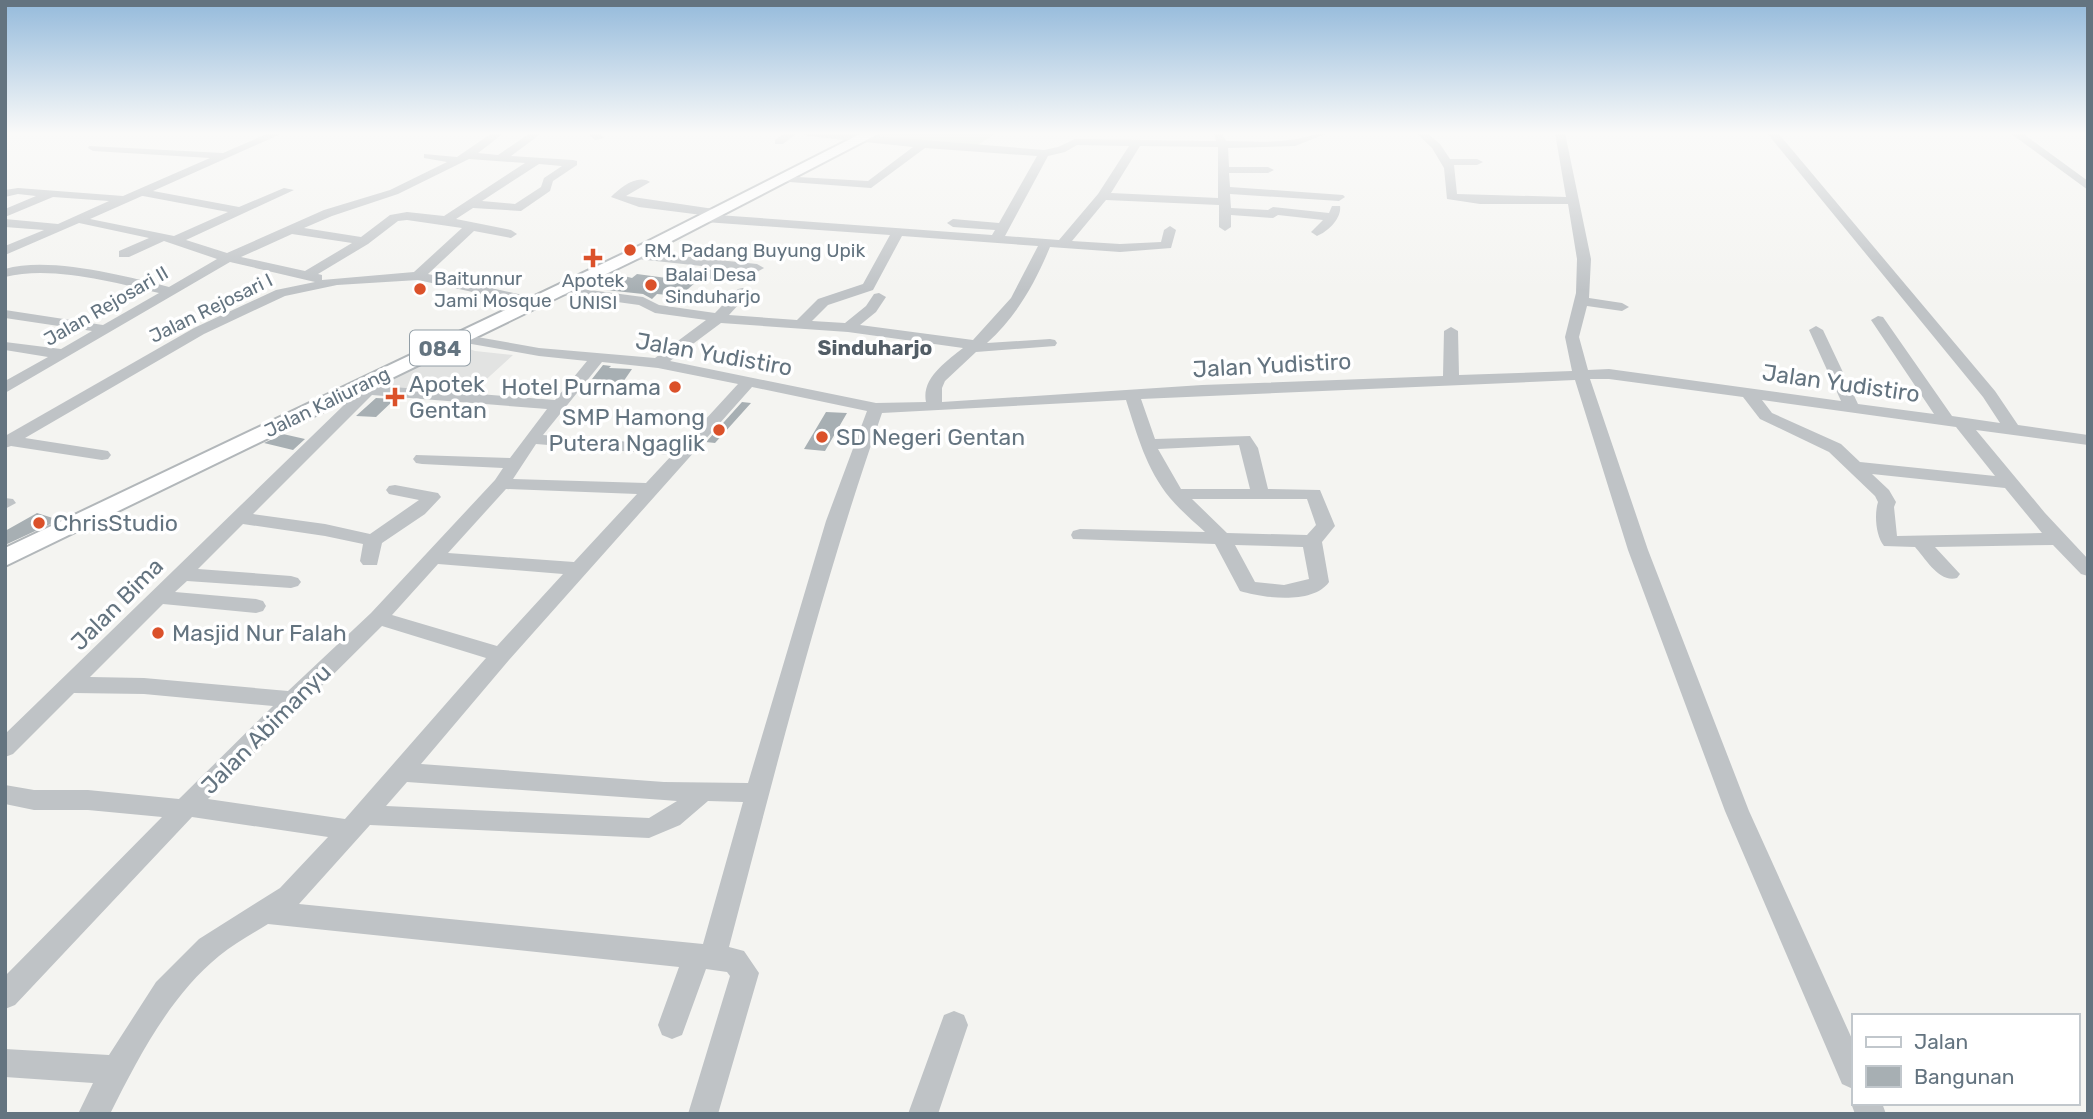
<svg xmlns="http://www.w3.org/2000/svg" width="2093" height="1119" viewBox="0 0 2093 1119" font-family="Rubik,sans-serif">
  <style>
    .built { fill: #e2e3e2 }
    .green { fill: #d5dbd2 }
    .building { fill: #a7afb3 }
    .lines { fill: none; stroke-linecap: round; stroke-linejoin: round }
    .major-casing { stroke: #b2b7ba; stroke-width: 4 }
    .minor { fill: #bfc3c6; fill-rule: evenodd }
    .major { fill: #fff; fill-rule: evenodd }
    .poi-dot { fill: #db512a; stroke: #fff; stroke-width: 2.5 }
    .labels { text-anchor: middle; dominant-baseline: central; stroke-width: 7; stroke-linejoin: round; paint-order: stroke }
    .far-poi-label { font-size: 19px; fill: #647480; stroke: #fff; text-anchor: start }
    .far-street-label { font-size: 19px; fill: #647480; stroke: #fff }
    .far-quarter-label { font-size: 21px; font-weight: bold; fill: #525d66; stroke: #fff }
    .shield { fill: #fff; stroke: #929ea6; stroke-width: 2 }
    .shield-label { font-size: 21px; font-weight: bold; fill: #647480 }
    .street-label { font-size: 23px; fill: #647480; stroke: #fff }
    .poi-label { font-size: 23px; fill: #647480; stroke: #fff; text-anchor: start }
  </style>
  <rect width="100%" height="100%" fill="#f4f4f1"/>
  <!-- built -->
  <path class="built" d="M455,344L475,351L513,355L468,396L380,389L386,378Z"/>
  <!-- green -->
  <path class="green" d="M879,133H997L974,147L868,139Z"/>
  <!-- building -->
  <path class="building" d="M696,268L731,272L723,280L687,277Z
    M637,274L696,282L680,296L657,294L652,299L643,294L606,290L624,276L632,278Z
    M603,365L611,366L609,368L632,369L621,385L602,384L606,380L592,379Z
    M376,398L395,399L376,417L356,416Z
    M742,402L751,403L715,443L706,442Z
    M826,412L847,413L825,451L804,449Z
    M283,434L305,439L293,450L264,443Z
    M37,513L59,520L5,545V531Z"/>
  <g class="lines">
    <!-- major casing -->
    <g class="major-casing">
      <path id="major" d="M862,133H880L639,258L5,566V548L627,252Z"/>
    </g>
    <!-- minor -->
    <path class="minor" d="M269,133H283L153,191L239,207L284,188L294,190L186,240L227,253L324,210L390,190L447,162L424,158V154L457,157L492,133H504L478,153L498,155L530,133H542L511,156L573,160L577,161V165L553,181L550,191L521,211L473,208L456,219L511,230L517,234L511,238L474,231L428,274L536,298L543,302L536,306L418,280L337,285L285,296L204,334L25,438L102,450L108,451L111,455L108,459L102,460L11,446L5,448V436L194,328L276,290L315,282L230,262L5,393V381L48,357L5,350V342L61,349L92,331L5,318V310L103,325L159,293C114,282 50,265 5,277V269C49,256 125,276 169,287L217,259L164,241L129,257H119V251L149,238L79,223L5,255V246L44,230L5,227V219L58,224L109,201L53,197L5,217V209L36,196L18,194L5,197V190L18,188L123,196L210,158L93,151L88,148L89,146L223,153ZM469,159L525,163L444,216L407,212L390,215L361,237L304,228L332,216L398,194ZM539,164L562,166L544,178L541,187L515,204L482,201ZM142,196H143L228,212L174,236L90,219ZM407,220L462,228L414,272L322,280V275L318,274L368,244L398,221ZM292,234L352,243L305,271L241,257Z
      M587,133H599L604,138L595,140Z
      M785,133H797L783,144H775V140Z
      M802,133H839L1044,150L1058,147L1075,139L1216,141L1214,133H1222L1226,141C1247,141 1268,143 1289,140C1303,139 1314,133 1328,133L1295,146L1228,148L1229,167H1268L1274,170L1268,173H1229L1230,187L1343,195L1345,197L1339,201L1230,194L1231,208L1268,210L1273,207L1329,213L1332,206H1340C1342,218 1328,232 1317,236L1311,232L1323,220L1278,215L1273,218L1231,215V227L1225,231L1219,227V205L1106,200L1072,241L1120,244L1161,242L1164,230L1170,226L1176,230L1171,248L1120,252L1050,247C1035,283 1017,316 987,343L1050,339L1055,340L1057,343L1055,346L976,352L945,381L942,388V402L1202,385L1443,376L1444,331L1451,327L1458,331L1459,375L1572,371L1565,337L1576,293L1577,259L1568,204H1480L1447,199L1444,168L1432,148L1416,133H1427L1440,144L1450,159H1477L1483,162L1477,165H1454L1457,194L1566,197L1555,133H1565L1591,259L1589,298L1622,303L1629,307L1622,311L1587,306L1579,337L1588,370L1609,369L1841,401L1809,330L1816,326L1823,330L1858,404L1934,414L1871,320L1878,316L1883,317L1952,416L2000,423L1983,397L1767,133H1778L1995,391L2018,425L2088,435V445L1976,430L2045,513L2088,559V576L2081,574L2053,545L1935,547L1960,574L1957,578C1939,583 1926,559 1915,547L1884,546C1876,536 1874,515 1878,502L1875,496L1829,452L1760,419L1743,397L1609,379H1590L1648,550L1749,811L1853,1041V1089L1842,1084L1725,811L1628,550L1575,380L1141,399L1155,439L1250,436L1258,448L1268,489L1320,490L1335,526L1322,542L1329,582C1313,605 1263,598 1240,591L1215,544L1073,539L1071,535L1073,531L1080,529L1205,532C1193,521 1180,510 1170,498C1146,469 1137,434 1126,400L882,413C821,588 776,768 729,947L744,951L759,973L718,1114H688L730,976L727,972L706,969L682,1035L672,1039L662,1035L658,1025L679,967L268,924C252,934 234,944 219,956C170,996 138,1058 110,1114H78L93,1083L5,1077V1049L109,1055L156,982L199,939L280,888L328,837L192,817L15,1005L5,1009V976L162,817L88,810H34L5,804V785L34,790H88L179,799L273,706L144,694L74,693L13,754L5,757V734L377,373L382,371L390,376L381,386L555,400L587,361L539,356L460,342L453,338L460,334L539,348L655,358L706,320L655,313L639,305L559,294L552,290L559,286L643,297L659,305L715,313L738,289L743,288L750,292L729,315L797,320L818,299L863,284L890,235L705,222L699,218L702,215L639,207L611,197C620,188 637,174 650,182L626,196L714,209L718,210V215L992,235L995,230L953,227L947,223L953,219L999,223L1037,156L925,148L871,188L776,181L774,179L780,176L868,181L913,147L807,136ZM1077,145L1129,146L1098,194L1059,240L1005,236L1048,156L1065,152ZM1140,146L1218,147V198L1111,193ZM902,236L1038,246L1011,298L973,340L860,325L876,312L886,297L879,293L874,294L866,306L845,323L812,321L828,305L873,290ZM721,323L848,332L963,348C947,361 921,378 926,402L876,403L670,361ZM602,362L658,368L738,384L681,446L543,435ZM752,387L867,411L826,521L748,783L664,782L421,764L509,660ZM372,395L547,409L510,458L416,455L413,459L416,463L422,464L503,468L495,480L371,613L288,691L144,678L90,677L163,604L256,613L263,611L266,606L263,601L256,599L175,592L187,581L291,588L298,586L301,582L298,578L291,576L198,569L243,524L325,536L363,544L360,561L363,565H377L382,543L425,514L441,497L438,493L395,485L389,486L386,490L389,494L419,500L370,534L325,524L253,514ZM1762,400L1956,427L1995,476L1860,462L1841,444L1772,413ZM536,444L672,455L646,483L513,479ZM1239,445L1250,489H1181L1158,449ZM1872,474L2005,488L2042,533L1897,536L1894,507L1896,502L1889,490ZM506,489L637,494L574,562L448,553ZM1192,499H1307L1316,525L1307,535L1227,533ZM1235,545L1303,547L1309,579L1284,585L1255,582ZM438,564L563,574L497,646L392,615ZM382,626L486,658L345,819L208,799ZM407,782L664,800L677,801L649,818L386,806ZM708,801L743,802L703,944L299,904L370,825L649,838L680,825Z
      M2010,133H2022L2088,181V190Z
      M633,251L757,264L764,268L757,272L628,258L627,255Z
      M5,498L13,499L16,503L5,509Z
      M954,1011L964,1015L968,1025L938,1114H908L944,1015Z
      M1853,1097V1103H1882L1886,1114H1855L1851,1103Z"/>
    <!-- major -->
    <use href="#major" class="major"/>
  </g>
  <!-- sky -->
  <linearGradient id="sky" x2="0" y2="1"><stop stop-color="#94badb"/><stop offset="0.46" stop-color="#fafaf9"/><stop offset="1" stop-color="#fafaf9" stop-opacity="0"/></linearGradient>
  <rect width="2093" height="290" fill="url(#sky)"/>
  <!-- markers -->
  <g class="poi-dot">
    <circle cx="630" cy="250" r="7"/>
    <path d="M589.5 247.5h7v7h7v7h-7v7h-7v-7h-7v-7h7z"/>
    <circle cx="651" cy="285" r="7"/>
    <circle cx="420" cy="289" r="7"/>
    <circle cx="675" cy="387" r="7"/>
    <path d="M391.5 386.5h7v7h7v7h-7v7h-7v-7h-7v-7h7z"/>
    <circle cx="719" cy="430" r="7"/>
    <circle cx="822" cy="437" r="7"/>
    <circle cx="39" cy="523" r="7"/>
    <circle cx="158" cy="633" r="7"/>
  </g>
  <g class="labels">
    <!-- far-poi labels -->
    <g class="far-poi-label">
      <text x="644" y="250">RM. Padang Buyung Upik</text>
      <text x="665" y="274">Balai Desa<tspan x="665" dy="22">Sinduharjo</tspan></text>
      <text x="434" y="278">Baitunnur<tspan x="434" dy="22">Jami Mosque</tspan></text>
      <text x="593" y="280" text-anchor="middle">Apotek<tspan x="593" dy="22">UNISI</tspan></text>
    </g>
    <!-- far-street labels -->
    <g class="far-street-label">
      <text transform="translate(106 306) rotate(-30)">Jalan Rejosari II</text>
      <text transform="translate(211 308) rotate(-26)">Jalan Rejosari I</text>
      <text transform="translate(327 402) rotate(-26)">Jalan Kaliurang</text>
    </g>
    <!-- far-quarter labels -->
    <g class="far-quarter-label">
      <text x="875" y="347">Sinduharjo</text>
    </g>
    <!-- shield labels -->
    <rect class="shield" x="410" y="330.5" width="60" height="35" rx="5"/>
    <g class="shield-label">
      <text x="440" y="348">084</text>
    </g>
    <!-- street labels -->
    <g class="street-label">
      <text transform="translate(714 354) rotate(10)">Jalan Yudistiro</text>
      <text transform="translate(1272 365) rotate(-3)">Jalan Yudistiro</text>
      <text transform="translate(1841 383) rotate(8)">Jalan Yudistiro</text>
      <text transform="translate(117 604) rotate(-45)">Jalan Bima</text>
      <text transform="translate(266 729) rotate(-45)">Jalan Abimanyu</text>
    </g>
    <!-- poi labels -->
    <g class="poi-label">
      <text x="409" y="384">Apotek<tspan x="409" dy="26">Gentan</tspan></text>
      <text x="661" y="387" text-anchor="end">Hotel Purnama</text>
      <text x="705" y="417" text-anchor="end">SMP Hamong<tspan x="705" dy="26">Putera Ngaglik</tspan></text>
      <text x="836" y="437">SD Negeri Gentan</text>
      <text x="53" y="523">ChrisStudio</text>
      <text x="172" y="633">Masjid Nur Falah</text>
    </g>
  </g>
  <!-- border -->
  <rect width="2093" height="1119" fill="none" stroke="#647480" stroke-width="14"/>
  <!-- legend -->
  <rect x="1852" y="1014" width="228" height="91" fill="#ffffff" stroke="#c1c7cc" stroke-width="2"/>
  <rect x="1866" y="1037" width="35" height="10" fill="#ffffff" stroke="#c1c7cc" stroke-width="2"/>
  <text x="1914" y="1049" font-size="21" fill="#647480">Jalan</text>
  <rect x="1866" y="1066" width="35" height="21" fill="#a7afb3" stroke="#c1c7cc" stroke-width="2"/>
  <text x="1914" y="1084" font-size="21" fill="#647480">Bangunan</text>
</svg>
